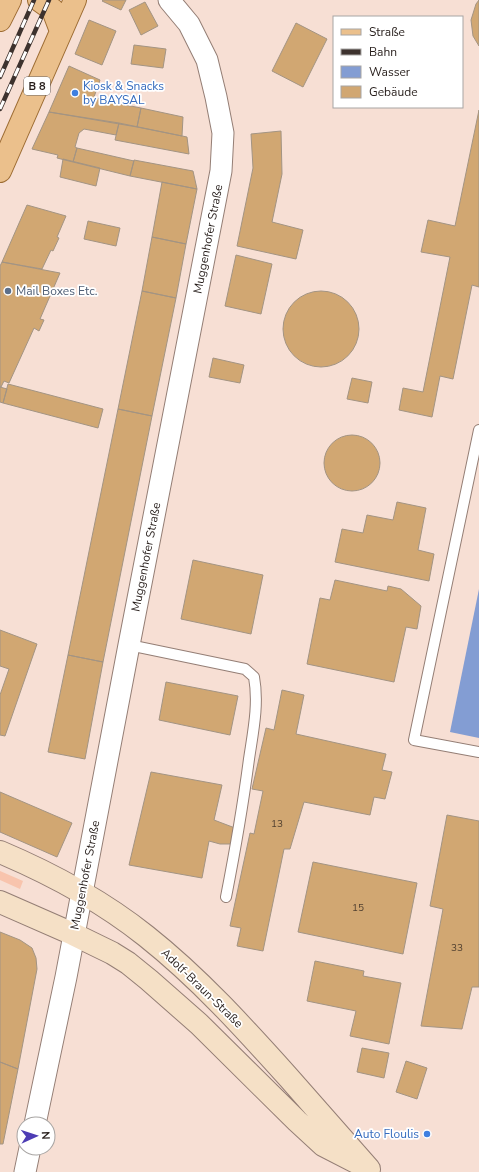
<svg xmlns="http://www.w3.org/2000/svg" width="479" height="1172" viewBox="0 0 479 1172" font-family="'Nunito Sans',sans-serif">
  <style>
    .green { fill: #f8c4ad }
    .water { fill: #839dd3 }
    .building { fill: #d1a772; stroke: #a39483 }
    .lines { fill: none; stroke-linecap: round; stroke-linejoin: round }
    .service-casing { stroke: #947e75; stroke-width: 12 }
    .minor-casing { stroke: #947e75; stroke-width: 23 }
    .secondary-casing { stroke: #947e75; stroke-width: 24 }
    .primary-casing { stroke: #9d6c33; stroke-width: 24 }
    .service { stroke: #fff; stroke-width: 10 }
    .minor { stroke: #fff; stroke-width: 21 }
    .secondary { stroke: #f5e0c6; stroke-width: 22 }
    .primary { stroke: #ebc08c; stroke-width: 22 }
    .rail-casing { stroke: #3d322e; stroke-width: 4.5 }
    .rail { stroke: #fff; stroke-width: 3; stroke-dasharray: 9; stroke-linecap: butt }
    .shop-dot { fill: #3f7fe0; stroke: #fff; stroke-width: 1.5 }
    .service-dot { fill: #5c6f8a; stroke: #fff; stroke-width: 1.5 }
    .labels { text-anchor: middle; dominant-baseline: central; stroke-width: 3.5; stroke-linejoin: round; paint-order: stroke }
    .number-label { font-size: 10px; fill: #514030 }
    .shield { fill: #fff; stroke: #67615f; stroke-width: 1 }
    .shield-label { font-size: 11px; font-weight: bold; fill: #261d1a }
    .shop-label { font-size: 12px; fill: #366cbe; stroke: #fff; text-anchor: start }
    .street-label { font-size: 12px; fill: #261d1a; stroke: #fff }
    .service-label { font-size: 12px; fill: #4e5e75; stroke: #fff; text-anchor: start }
  </style>
  <rect width="100%" height="100%" fill="#f7dfd4"/>
  <!-- green -->
  <path class="green" d="M0,871L23,881L20,889L0,880Z"/>
  <!-- water -->
  <path class="water" d="M479,589V738L450,732Z"/>
  <!-- building -->
  <path class="building" d="M103,0H126L121,10L102,1Z
    M479,0V46L473,36L471,20L476,4Z
    M145,2L158,26L141,35L129,10Z
    M89,20L116,31L102,65L75,54Z
    M296,23L327,39L303,87L272,71Z
    M134,45L166,49L163,68L131,64Z
    M69,66L100,80L94,97L110,102L141,108L137,127L49,112Z
    M141,108L183,117L182,136L137,127Z
    M479,110V287L472,285L453,379L440,376L432,417L399,410L403,388L423,392L450,257L421,252L428,220L455,226Z
    M49,112L119,123L116,135L84,129L79,133L75,147L77,148L73,162L57,158L58,155L32,149Z
    M119,123L187,137L189,154L115,140Z
    M281,131L282,174L272,222L303,230L296,259L237,246L253,168L251,134Z
    M77,148L134,161L130,176L73,162Z
    M63,159L100,168L96,186L60,177Z
    M134,160L193,171L197,189L130,176Z
    M162,182L197,189L186,244L152,237Z
    M27,205L66,216L57,237L59,238L53,251L51,250L42,269L2,262Z
    M88,221L120,228L116,246L84,239Z
    M152,237L186,244L176,298L142,291Z
    M236,255L272,264L261,314L225,306Z
    M2,262L60,273L40,319L44,320L39,331L34,328L9,383L4,381L1,387H0V266Z
    M283 329a38 38 0 1 1 76 0a38 38 0 1 1-76 0Z
    M142,291L176,298L152,416L118,409Z
    M213,358L244,365L240,383L209,377Z
    M352,378L372,382L368,403L347,399Z
    M8,384L103,409L98,428L3,403Z
    M0,387L7,389L3,403L0,402Z
    M118,409L152,416L103,662L68,655Z
    M324 463a28 28 0 1 1 56 0a28 28 0 1 1-56 0Z
    M397,502L426,508L418,550L434,554L429,581L335,562L342,529L363,533L367,515L393,520Z
    M193,560L263,575L251,634L181,619Z
    M335,580L387,591L388,586L401,589L421,606L417,629L406,627L394,682L307,664L320,598L330,600Z
    M0,630L37,644L5,736L0,735V695L9,669L0,666Z
    M68,655L103,662L85,759L48,752Z
    M166,682L238,696L230,735L159,720Z
    M282,690L304,695L296,734L386,754L382,770L392,772L385,799L374,797L370,815L304,802L290,849H284L263,951L237,946L241,928L230,926L250,833L254,834L263,791L252,789L266,728L274,730Z
    M151,772L222,785L214,820L235,828L232,844H220L209,841L202,878L129,865Z
    M0,792L72,823L57,857L0,832Z
    M447,815L479,821V987H472L462,1029L421,1026L443,909L430,906Z
    M313,862L417,883L403,954L298,932Z
    M0,932L20,940L32,948L36,958L37,969L18,1069L0,1062Z
    M315,961L364,971L363,976L401,983L389,1044L350,1036L356,1011L307,1001Z
    M362,1048L389,1053L384,1078L357,1072Z
    M406,1061L427,1068L417,1099L396,1092Z
    M0,1062L18,1069L3,1144H0Z"/>
  <g class="lines">
    <!-- service casing -->
    <g class="service-casing">
      <path id="service" d="M479,430L414,740L479,752
        M129,645L245,669L254,677C259,704 253,732 249,759C243,805 235,851 226,897"/>
    </g>
    <!-- minor casing -->
    <g class="minor-casing">
      <path id="minor" d="M35,1124L66,977L129,645L221,171L223,133L216,97L207,60L189,24L169,0
        M25,1172L30,1148"/>
    </g>
    <!-- secondary casing -->
    <g class="secondary-casing">
      <path id="secondary" d="M0,852C52,874 102,901 146,936C199,978 244,1028 289,1078C316,1109 343,1139 369,1169
        M0,902L73,934L112,953L128,963L149,980L199,1024L297,1121L323,1145L358,1163"/>
    </g>
    <!-- primary casing -->
    <g class="primary-casing">
      <path id="primary" d="M39,0L53,10L61,31
        M0,20L10,0
        M0,171L75,0"/>
    </g>
    <!-- service -->
    <use href="#service" class="service"/>
    <!-- minor -->
    <use href="#minor" class="minor"/>
    <!-- secondary -->
    <use href="#secondary" class="secondary"/>
    <!-- primary -->
    <use href="#primary" class="primary"/>
    <!-- rail casing -->
    <g class="rail-casing">
      <path id="rail" d="M0,77L34,0
        M0,109L49,0"/>
    </g>
    <!-- rail -->
    <use href="#rail" class="rail"/>
  </g>
  <!-- markers -->
  <g class="shop-dot">
    <circle cx="75" cy="93" r="4"/>
    <circle cx="427" cy="1134" r="4"/>
  </g>
  <circle class="service-dot" cx="8" cy="291" r="4"/>
  <g class="labels">
    <!-- number labels -->
    <g class="number-label">
      <text x="277" y="824">13</text>
      <text x="358" y="908">15</text>
      <text x="457" y="948">33</text>
    </g>
    <!-- shield labels -->
    <rect class="shield" x="24" y="77" width="26" height="18" rx="3"/>
    <g class="shield-label">
      <text x="37" y="86">B 8</text>
    </g>
    <!-- shop labels -->
    <g class="shop-label">
      <text x="83" y="86">Kiosk &amp; Snacks<tspan x="83" dy="14">by BAYSAL</tspan></text>
      <text x="419" y="1134" text-anchor="end">Auto Floulis</text>
    </g>
    <!-- street labels -->
    <g class="street-label">
      <text transform="translate(208 239) rotate(-79)">Muggenhofer Straße</text>
      <text transform="translate(146 557) rotate(-79)">Muggenhofer Straße</text>
      <text transform="translate(85 875) rotate(-79)">Muggenhofer Straße</text>
      <text transform="translate(202 988) rotate(44)">Adolf-Braun-Straße</text>
    </g>
    <!-- service labels -->
    <g class="service-label">
      <text x="16" y="291">Mail Boxes Etc.</text>
    </g>
  </g>
  <!-- legend -->
  <rect x="333" y="16" width="130" height="92" fill="#ffffff" stroke="#a8a5a3"/>
  <rect x="341" y="29" width="20" height="6" fill="#ebc08c" stroke="#a8a5a3"/>
  <text x="369" y="36" font-size="12" fill="#261d1a">Straße</text>
  <rect x="341" y="49" width="20" height="6" fill="#3d322e" stroke="#a8a5a3"/>
  <text x="369" y="56" font-size="12" fill="#261d1a">Bahn</text>
  <rect x="341" y="66" width="20" height="12" fill="#839dd3" stroke="#a8a5a3"/>
  <text x="369" y="76" font-size="12" fill="#261d1a">Wasser</text>
  <rect x="341" y="86" width="20" height="12" fill="#d1a772" stroke="#a8a5a3"/>
  <text x="369" y="96" font-size="12" fill="#261d1a">Gebäude</text>
  <!-- north arrow -->
  <g transform="translate(36 1136) rotate(87)"><circle r="19" fill="#ffffff" stroke="#a8a5a3"/>
  <path d="M0-3L7 15L0 10L-7 15Z" fill="#4d3cb4"/>
  <text y="-6" font-size="11" font-weight="bold" text-anchor="middle" fill="#261d1a">N</text>
  </g>
</svg>
